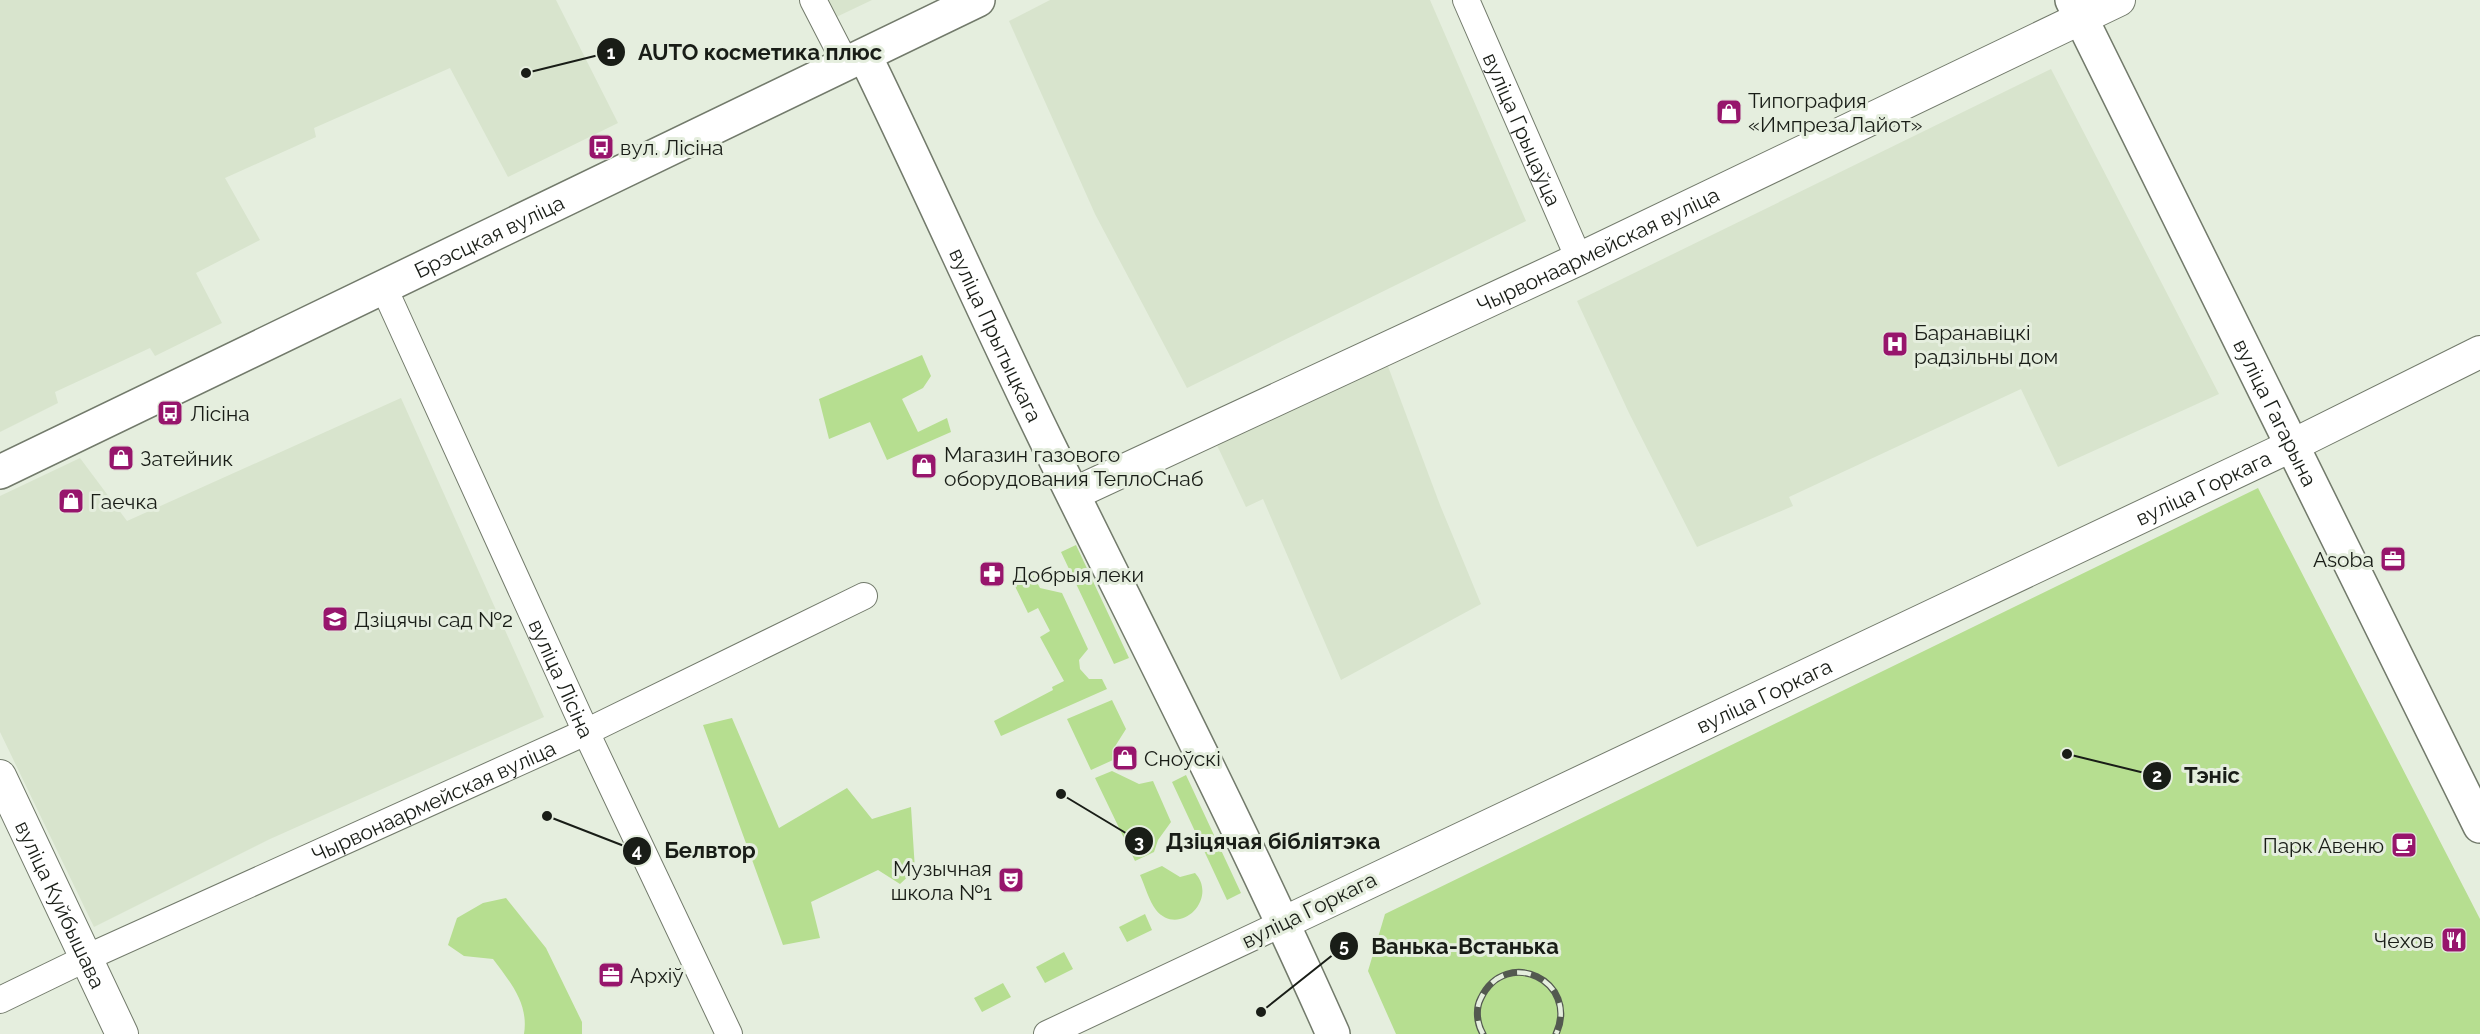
<svg xmlns="http://www.w3.org/2000/svg" width="2480" height="1034" viewBox="0 0 2480 1034" font-family="Raleway,sans-serif">
  <style>
    .built { fill: #d8e4cd }
    .green { fill: #b6de90 }
    .lines { fill: none; stroke-linecap: round; stroke-linejoin: round }
    .minor-casing { stroke: #727a6b; stroke-width: 28 }
    .tertiary-casing { stroke: #727a6b; stroke-width: 34 }
    .secondary-casing { stroke: #727a6b; stroke-width: 36 }
    .minor { stroke: #fff; stroke-width: 26 }
    .tertiary { stroke: #fff; stroke-width: 32 }
    .secondary { stroke: #fff; stroke-width: 33 }
    .rail-casing { stroke: #535950; stroke-width: 7 }
    .rail { stroke: #e5eede; stroke-width: 4.5; stroke-dasharray: 14; stroke-linecap: butt }
    .labels { text-anchor: middle; dominant-baseline: central; stroke-width: 6; stroke-linejoin: round; paint-order: stroke }
    .poi-label { font-size: 21px; fill: #191d17; stroke: #e5eede; text-anchor: start }
    .street-label { font-size: 21px; fill: #191d17; stroke: #e5eede }
    .leader { fill: none; stroke: #191d17; stroke-width: 2 }
    .callout-dot { fill: #191d17; stroke: #e5eede; stroke-width: 2 }
    .mark-label { font-size: 18px; text-anchor: middle; font-weight: bold; fill: #fff }
    .callout-label { font-size: 22px; text-anchor: middle; font-weight: bold; fill: #191d17; stroke: #e5eede; stroke-width: 6; stroke-linejoin: round; paint-order: stroke }
  </style>
  <rect width="100%" height="100%" fill="#e5eede"/>
  <!-- built -->
  <path class="built" d="M0,0H556L618,123L508,177L450,68L314,128L316,137L225,178L260,240L196,273L222,323L155,356L150,348L55,392L58,403L0,432Z
    M820,0H872L830,20Z
    M1050,0H1430L1526,221L1187,388L1095,214L1009,21Z
    M2051,69L2219,394L2058,467L2021,389L1789,497L1793,506L1697,547L1629,413L1577,301Z
    M1386,361L1440,505L1481,604L1341,680L1263,499L1246,507L1215,441Z
    M401,398L544,717L270,839L94,927L0,732V496L80,458L127,521Z"/>
  <!-- green -->
  <path class="green" d="M922,355L931,376L923,388L902,399L918,432L947,418L951,432L887,460L870,422L829,439L819,399Z
    M2258,488L2480,919V1034H1396L1368,971L1385,914Z
    M1076,545L1129,658L1114,664L1061,552Z
    M1031,571L1040,588L1062,593L1088,649L1079,660L1080,669L1089,679H1102L1107,689L1001,736L994,721L1053,690L1052,687L1064,681L1040,637L1050,631L1038,608L1028,613L1012,580Z
    M1112,700L1126,729L1114,748L1113,760L1091,770L1067,719Z
    M732,718L779,828L847,788L872,819L911,807L915,870L900,884L878,870L811,902L820,938L783,945L703,725Z
    M1112,771L1139,784L1153,781L1171,822L1158,840L1154,852L1135,861L1095,778Z
    M1186,775L1241,893L1227,900L1172,782Z
    M1162,866L1180,877L1195,873C1219,899 1179,938 1156,910C1149,901 1145,886 1140,875Z
    M506,898L546,948L582,1022V1034H524C529,1003 510,982 493,959L464,956L448,945L457,918L483,903Z
    M1145,914L1152,930L1127,942L1119,927Z
    M1064,952L1073,969L1045,983L1036,967Z
    M1003,983L1011,997L982,1012L974,998Z"/>
  <g class="lines">
    <!-- minor casing -->
    <g class="minor-casing">
      <g id="minor">
        <path d="M813,0L846,64"/>
        <path id="s1" d="M1466,0L1579,259"/>
        <path id="s2" d="M384,288L586,732L729,1034"/>
        <path id="s3" d="M0,1000L97,953L586,732L864,596"/>
        <path d="M1047,1034L1283,923"/>
      </g>
    </g>
    <!-- tertiary casing -->
    <g class="tertiary-casing">
      <g id="tertiary">
        <path id="s4" d="M1073,494L1579,259L2119,0"/>
        <path id="s5" d="M0,776L122,1034"/>
        <path id="s6" d="M1283,923L2293,445L2480,352"/>
      </g>
    </g>
    <!-- secondary casing -->
    <g class="secondary-casing">
      <g id="secondary">
        <path id="s7" d="M2072,0L2480,826"/>
        <path id="s8" d="M865,56C927,183 984,313 1046,440C1143,638 1244,833 1333,1034"/>
        <path id="s9" d="M0,472L978,0"/>
      </g>
    </g>
    <!-- minor -->
    <use href="#minor" class="minor"/>
    <!-- tertiary -->
    <use href="#tertiary" class="tertiary"/>
    <!-- secondary -->
    <use href="#secondary" class="secondary"/>
    <!-- rail casing -->
    <g class="rail-casing">
      <path id="rail" d="M1483,1034C1477,1024 1475,1009 1481,998C1506,946 1580,981 1556,1034"/>
    </g>
    <!-- rail -->
    <use href="#rail" class="rail"/>
  </g>
  <!-- icons -->
  <defs>
    <g id="shop-square" transform="scale(1.35)"><rect x="-9" y="-9" width="18" height="18" rx="4" fill="#97156c" stroke="#e5eede"/><path d="M-5-2.5h2.3a2.7 3.5 0 0 1 5.4 0H5L5.5 6h-11ZM-1.5-2.5h3a1.5 2.3 0 0 0-3 0Z" fill="#fff"/></g>
    <g id="bus-square" transform="scale(1.35)"><rect x="-9" y="-9" width="18" height="18" rx="4" fill="#97156c" stroke="#e5eede"/><path d="M-5-6H5V4H4V6H2V4H-2V6H-4V4H-5ZM-3.5-4V0h7V-4ZM-3.5 1.2v1.5H-2V1.2ZM2 1.2v1.5H3.5V1.2Z" fill="#fff"/></g>
    <g id="hospital-square" transform="scale(1.35)"><rect x="-9" y="-9" width="18" height="18" rx="4" fill="#97156c" stroke="#e5eede"/><path d="M-5-5h3v3.5h4V-5h3V5h-3V1.5h-4V5h-3Z" fill="#fff"/></g>
    <g id="office-square" transform="scale(1.35)"><rect x="-9" y="-9" width="18" height="18" rx="4" fill="#97156c" stroke="#e5eede"/><path d="M-6-3h4V-5.5h4V-3h4V5H-6ZM-1-4.5V-3h2v-1.5ZM-6 0V1H6V0Z" fill="#fff"/></g>
    <g id="pharmacy-square" transform="scale(1.35)"><rect x="-9" y="-9" width="18" height="18" rx="4" fill="#97156c" stroke="#e5eede"/><path d="M-2-6h4v4h4v4h-4v4h-4v-4h-4v-4h4Z" fill="#fff"/></g>
    <g id="school-square" transform="scale(1.35)"><rect x="-9" y="-9" width="18" height="18" rx="4" fill="#97156c" stroke="#e5eede"/><path d="M0-5L7-2L0 1L-7-2ZM-4 1L0 2.5L4 1V4Q0 6-4 4Z" fill="#fff"/></g>
    <g id="cafe-square" transform="scale(1.35)"><rect x="-9" y="-9" width="18" height="18" rx="4" fill="#97156c" stroke="#e5eede"/><path d="M-5.5-4.5H6V0H3Q3 3.5 0 3.5H-2.5Q-5.5 3.5-5.5 0ZM3-3.2v2h1.7v-2ZM-6 4.5H4V6H-6Z" fill="#fff"/></g>
    <g id="theatre-square" transform="scale(1.35)"><rect x="-9" y="-9" width="18" height="18" rx="4" fill="#97156c" stroke="#e5eede"/><path d="M-5-5.5Q0-4 5-5.5V0Q5 5 0 6Q-5 5-5 0ZM-3.3-2.5H-1v1.5H-3.3ZM1-2.5H3.3v1.5H1ZM-2.8 1Q0 5.5 2.8 1Z" fill="#fff"/></g>
    <g id="restaurant-square" transform="scale(1.35)"><rect x="-9" y="-9" width="18" height="18" rx="4" fill="#97156c" stroke="#e5eede"/><path d="M-5-6h1v4h1v-4h1v4h1v-4h1v5L-1.5 .5V6h-2V.5L-5-1ZM5-6V6H3V1.5H1.5Q1.5-4 5-6Z" fill="#fff"/></g>
  </defs>
  <g fill-rule="evenodd">
    <use href="#shop-square" x="1729" y="112"/>
    <use href="#bus-square" x="601" y="147"/>
    <use href="#hospital-square" x="1895" y="344"/>
    <use href="#bus-square" x="170" y="413"/>
    <use href="#shop-square" x="121" y="458"/>
    <use href="#shop-square" x="924" y="466"/>
    <use href="#shop-square" x="71" y="501"/>
    <use href="#office-square" x="2393" y="559"/>
    <use href="#pharmacy-square" x="992" y="574"/>
    <use href="#school-square" x="335" y="619"/>
    <use href="#shop-square" x="1125" y="758"/>
    <use href="#cafe-square" x="2404" y="845"/>
    <use href="#theatre-square" x="1011" y="880"/>
    <use href="#restaurant-square" x="2454" y="940"/>
    <use href="#office-square" x="611" y="975"/>
  </g>
  <g class="labels">
    <!-- poi labels -->
    <g class="poi-label">
      <text x="1748" y="100">Типография<tspan x="1748" dy="24">«ИмпрезаЛайот»</tspan></text>
      <text x="620" y="147">вул. Лісіна</text>
      <text x="1914" y="332">Баранавіцкі<tspan x="1914" dy="24">радзільны дом</tspan></text>
      <text x="190" y="413">Лісіна</text>
      <text x="944" y="454">Магазин газового<tspan x="944" dy="24">оборудования ТеплоСнаб</tspan></text>
      <text x="140" y="458">Затейник</text>
      <text x="90" y="501">Гаечка</text>
      <text x="2374" y="559" text-anchor="end">Asoba</text>
      <text x="1012" y="574">Добрыя леки</text>
      <text x="354" y="619">Дзіцячы сад №2</text>
      <text x="1144" y="758">Сноўскі</text>
      <text x="2384" y="845" text-anchor="end">Парк Авеню</text>
      <text x="992" y="868" text-anchor="end">Музычная<tspan x="992" dy="24">школа №1</tspan></text>
      <text x="2434" y="940" text-anchor="end">Чехов</text>
      <text x="630" y="975">Архіў</text>
    </g>
    <!-- street labels -->
    <g class="street-label">
      <text stroke="none"><textPath href="#s1" startOffset="141">вуліца Грыцаўца</textPath></text>
      <text stroke="none"><textPath href="#s9" startOffset="543">Брэсцкая вуліца</textPath></text>
      <text stroke="none"><textPath href="#s4" startOffset="579">Чырвонаармейская вуліца</textPath></text>
      <text stroke="none"><textPath href="#s8" startOffset="308">вуліца Прытыцкага</textPath></text>
      <text stroke="none"><textPath href="#s7" startOffset="460">вуліца Гагарына</textPath></text>
      <text stroke="none"><textPath href="#s6" startOffset="1018">вуліца Горкага</textPath></text>
      <text stroke="none"><textPath href="#s2" startOffset="429">вуліца Лісіна</textPath></text>
      <text stroke="none"><textPath href="#s6" startOffset="532">вуліца Горкага</textPath></text>
      <text stroke="none"><textPath href="#s3" startOffset="477">Чырвонаармейская вуліца</textPath></text>
      <text stroke="none"><textPath href="#s5" startOffset="142">вуліца Куйбышава</textPath></text>
      <text transform="translate(1309 910) rotate(-26)">вуліца Горкага</text>
    </g>
  </g>
  <!-- callouts -->
  <path class="leader" d="M526 73L611 52M2067 754L2157 776M1061 794L1139 841M547 816L637 851M1261 1012L1344 946"/>
  <g class="callout-dot">
    <circle cx="526" cy="73" r="6"/>
    <circle cx="2067" cy="754" r="6"/>
    <circle cx="1061" cy="794" r="6"/>
    <circle cx="547" cy="816" r="6"/>
    <circle cx="1261" cy="1012" r="6"/>
    <circle cx="611" cy="52" r="15"/>
    <circle cx="2157" cy="776" r="15"/>
    <circle cx="1139" cy="841" r="15"/>
    <circle cx="637" cy="851" r="15"/>
    <circle cx="1344" cy="946" r="15"/>
  </g>
  <g class="mark-label">
    <text x="611" y="59">1</text>
    <text x="2157" y="782">2</text>
    <text x="1139" y="848">3</text>
    <text x="637" y="857">4</text>
    <text x="1344" y="952">5</text>
  </g>
  <g class="callout-label">
    <text x="760" y="60">AUTO косметика плюс</text>
    <text x="2212" y="783">Тэніс</text>
    <text x="1273" y="849">Дзіцячая бібліятэка</text>
    <text x="710" y="858">Белвтор</text>
    <text x="1465" y="954">Ванька-Встанька</text>
  </g>
</svg>
